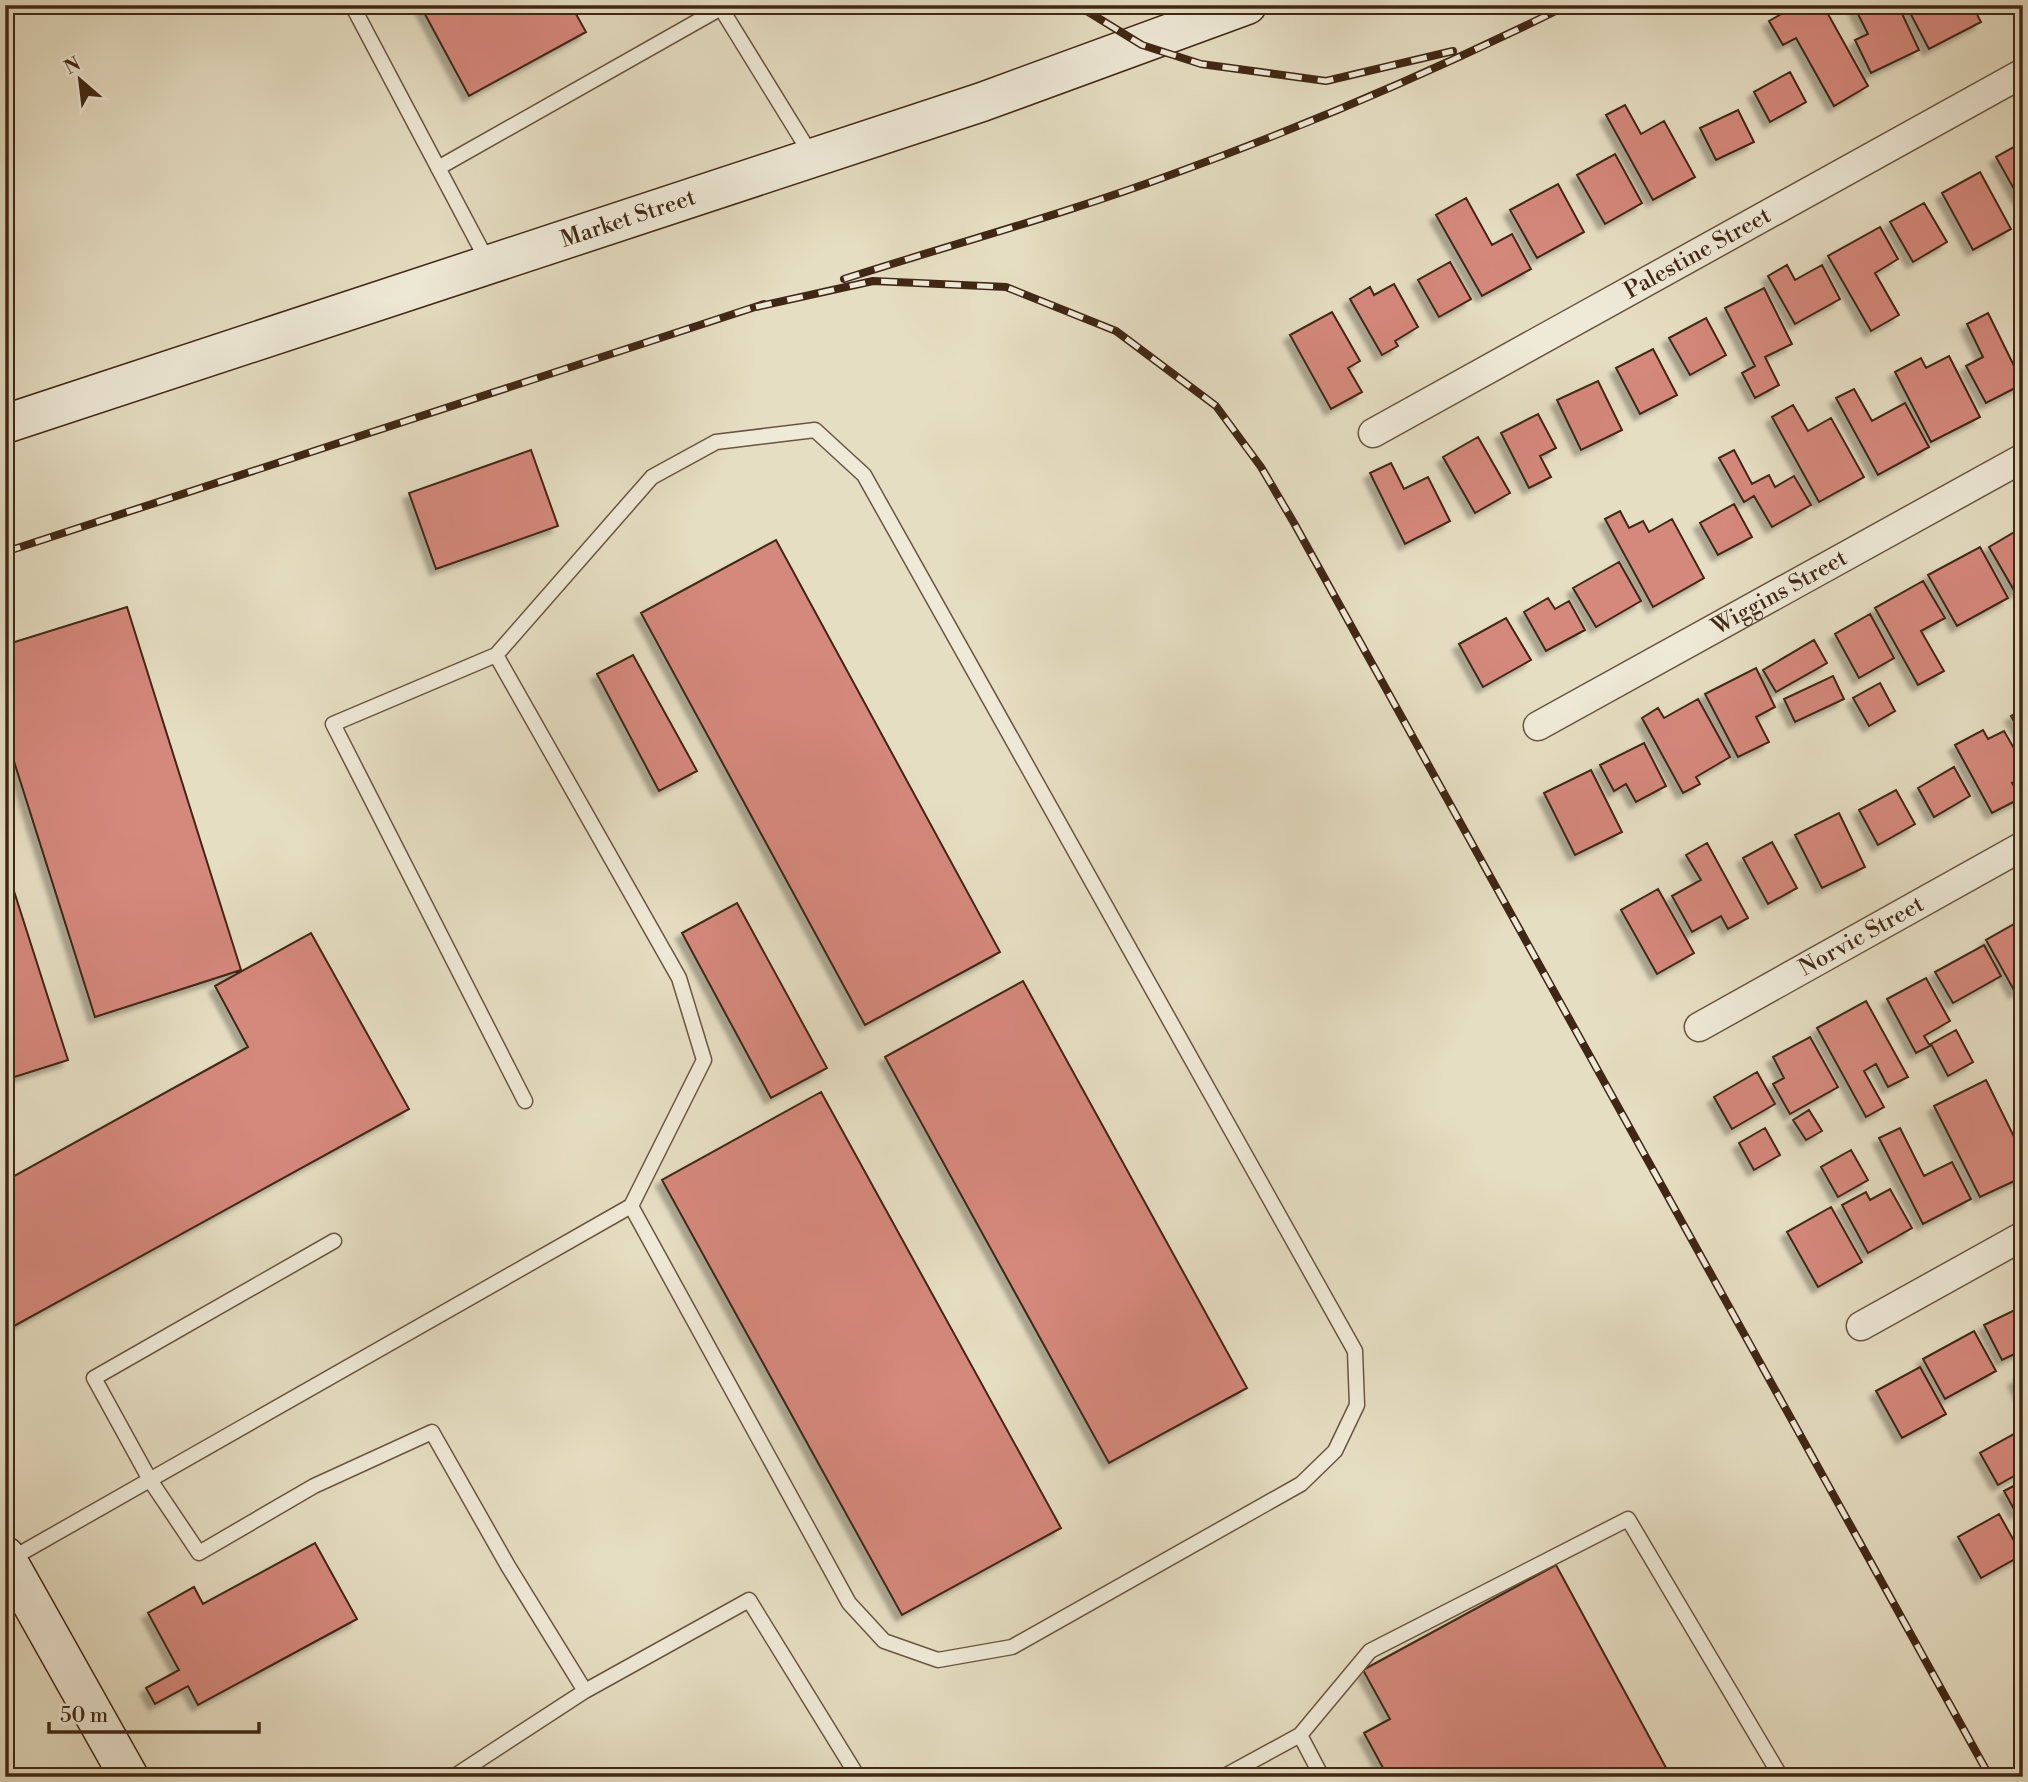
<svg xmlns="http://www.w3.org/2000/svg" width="2028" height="1782" viewBox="0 0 2028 1782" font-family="'Libre Bodoni',serif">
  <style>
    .building { fill: #d5887b; stroke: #402715; stroke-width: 2; filter: url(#shadow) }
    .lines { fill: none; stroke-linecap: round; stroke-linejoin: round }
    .lane-casing { stroke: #6a5540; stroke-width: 17 }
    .street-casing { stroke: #6a5540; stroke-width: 31 }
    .secondary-casing { stroke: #402715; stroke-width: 41 }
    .lane { stroke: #efead8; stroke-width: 14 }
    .street { stroke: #efead8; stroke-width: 28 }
    .secondary { stroke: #efead8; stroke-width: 38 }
    .rail-casing { stroke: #402715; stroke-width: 8 }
    .rail { stroke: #efead8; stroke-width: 5; stroke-dasharray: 16; stroke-linecap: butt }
    .labels { text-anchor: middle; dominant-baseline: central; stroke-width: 7; stroke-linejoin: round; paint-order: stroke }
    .street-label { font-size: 23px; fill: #402715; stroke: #efead8 }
  </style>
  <defs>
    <filter id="shadow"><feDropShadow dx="-6" dy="6" stdDeviation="2" flood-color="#0004"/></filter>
  </defs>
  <rect width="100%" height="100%" fill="#e6dec3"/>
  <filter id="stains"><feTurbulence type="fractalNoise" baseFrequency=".00286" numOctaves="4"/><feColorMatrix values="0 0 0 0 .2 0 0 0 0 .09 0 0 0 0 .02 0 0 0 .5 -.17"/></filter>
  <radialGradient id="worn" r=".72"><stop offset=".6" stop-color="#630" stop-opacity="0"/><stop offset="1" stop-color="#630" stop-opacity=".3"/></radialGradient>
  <!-- building -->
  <path class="building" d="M420,5H571L586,32L469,96Z
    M1797,5H1823L1868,86L1834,106L1796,38L1783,45L1769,21Z
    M1862,5H1898L1919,50L1871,73L1855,40L1868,34L1855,8Z
    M1906,5H1972L1981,22L1929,49Z
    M1790,72L1806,102L1770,122L1754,92Z
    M1625,105L1641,134L1664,121L1695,177L1653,200L1606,115Z
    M1738,110L1754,142L1716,160L1700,128Z
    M2023,142V196L2019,198L1996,157Z
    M1615,154L1642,203L1605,224L1577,175Z
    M1980,172L2011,229L1973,250L1942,193Z
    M1558,184L1584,232L1537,258L1510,210Z
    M1466,198L1492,245L1512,234L1531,269L1482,296L1436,215Z
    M1924,203L1947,242L1913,262L1890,222Z
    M1880,227L1898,259L1875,273L1899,315L1871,331L1828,256Z
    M1450,262L1471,299L1439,317L1418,280Z
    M1787,265L1795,280L1822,265L1840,299L1795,324L1768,276Z
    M1394,284L1418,327L1395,341L1398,346L1382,355L1350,299L1370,287L1374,295Z
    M1764,288L1792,344L1765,357L1779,385L1755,398L1742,373L1755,366L1725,308Z
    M1332,312L1360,361L1348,368L1362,392L1331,409L1290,335Z
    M1988,313L2023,384L1986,403L1966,366L1983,357L1967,324Z
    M1706,318L1726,355L1690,375L1669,338Z
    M1653,349L1677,395L1640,414L1616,368Z
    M1949,356L1980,417L1931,442L1895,372L1921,358L1926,368Z
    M1598,381L1622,430L1581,450L1557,400Z
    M1854,389L1872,421L1905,403L1929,447L1878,475L1836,398Z
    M1793,405L1808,431L1831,418L1864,477L1819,502L1772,417Z
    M1538,414L1556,448L1540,456L1551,477L1529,488L1501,433Z
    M1478,437L1510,493L1475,513L1443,457Z
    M531,450L558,526L436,569L409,493Z
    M1734,450L1752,484L1769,475L1775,487L1794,476L1811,505L1772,527L1754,496L1744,502L1719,458Z
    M1391,463L1404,489L1428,477L1450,521L1405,544L1370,473Z
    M1734,504L1752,537L1718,555L1700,523Z
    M1620,511L1629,528L1643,521L1649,532L1672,519L1704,578L1653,607L1605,519Z
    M2023,527V587L2015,592L1989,547Z
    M776,540L1000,952L865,1025L641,613Z
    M1980,547L2008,598L1957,626L1928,575Z
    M1619,562L1641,601L1596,627L1573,588Z
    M1923,581L1945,618L1921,631L1944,671L1918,685L1875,608Z
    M1548,598L1555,609L1569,601L1585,630L1546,651L1524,612Z
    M127,607L241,970L95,1017L5,733V645Z
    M1870,614L1894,658L1859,678L1835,634Z
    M1506,618L1531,660L1483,687L1459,644Z
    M1814,640L1827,663L1776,692L1763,670Z
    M633,655L697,771L659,791L597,674Z
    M1756,668L1775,707L1756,717L1769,742L1738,757L1705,694Z
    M1833,676L1844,699L1795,722L1784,699Z
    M1880,683L1895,711L1869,726L1853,698Z
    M1698,699L1730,757L1696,777L1700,784L1683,793L1642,718L1658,708L1664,718Z
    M2023,709V736L2011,716Z
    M1983,730L1988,739L2004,731L2023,764V778L2012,783L2021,798L1992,813L1955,745Z
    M1644,743L1666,786L1636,802L1626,784L1614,791L1600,765Z
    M1954,767L1970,796L1934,817L1918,788Z
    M1591,770L1622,832L1575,855L1544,793Z
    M1896,790L1915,824L1878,845L1859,810Z
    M1839,813L1865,867L1822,888L1795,835Z
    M1772,842L1797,888L1768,904L1743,858Z
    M1707,843L1748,918L1728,929L1721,916L1692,932L1672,896L1701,880L1686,855Z
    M5,863L68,1060L5,1080Z
    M1658,889L1694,953L1657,974L1621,910Z
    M737,903L827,1068L771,1098L682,933Z
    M2023,919V988L2015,992L1986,940Z
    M311,933L409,1109L5,1331V1181L248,1047L215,986Z
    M1984,945L2001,976L1953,1003L1935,972Z
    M1926,978L1950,1021L1924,1036L1930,1046L1916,1053L1887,999Z
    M1023,981L1247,1388L1109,1463L885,1057Z
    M1866,1001L1908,1077L1888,1087L1876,1064L1864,1071L1884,1107L1866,1117L1817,1028Z
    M1956,1030L1973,1062L1948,1076L1931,1044Z
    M1810,1037L1838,1087L1790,1114L1773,1084L1784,1078L1773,1057Z
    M1757,1072L1775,1104L1732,1129L1714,1097Z
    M1986,1080L2023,1155V1177L1980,1197L1934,1106Z
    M821,1092L1061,1528L902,1615L662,1180Z
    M1809,1110L1822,1131L1806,1140L1793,1120Z
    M1765,1128L1780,1155L1754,1170L1739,1143Z
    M1900,1128L1924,1176L1952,1162L1971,1199L1923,1224L1879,1138Z
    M1851,1150L1868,1180L1838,1197L1821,1167Z
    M1890,1189L1912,1228L1868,1253L1842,1205L1866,1192L1870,1200Z
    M1831,1207L1862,1262L1818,1287L1787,1232Z
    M2023,1306V1350L2002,1360L1984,1325Z
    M1974,1331L1996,1371L1945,1399L1923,1359Z
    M1920,1367L1946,1414L1902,1438L1876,1391Z
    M2023,1375V1398L2014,1380Z
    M2023,1429V1471L1998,1485L1980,1453Z
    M2023,1481V1509L2016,1513L2004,1491Z
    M1999,1514L2022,1555L1981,1578L1958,1537Z
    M315,1543L357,1619L198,1705L188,1686L155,1704L146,1688L179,1670L148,1613L194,1587L203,1604Z
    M1556,1565L1671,1777H1388L1364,1733L1390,1719L1363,1670Z"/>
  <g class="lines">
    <!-- lane casing -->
    <g class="lane-casing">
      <path id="lane" d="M352,5L489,264
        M719,5L812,156
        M438,168L721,8
        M496,655L333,724L525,1101
        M334,1241L94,1378L150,1480L199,1553L314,1486L432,1432L508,1566L585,1691
        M9,1560L631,1206L704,1060L679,978L496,655L652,477L716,442L815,430L864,475L1355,1351L1357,1405L1335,1451L1301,1484L1012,1647L938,1660L884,1641L849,1603L631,1206
        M1300,1735L1322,1777
        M453,1777L585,1691L749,1600L858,1777
        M1223,1777L1300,1735L1370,1651L1628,1519L1781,1777"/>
    </g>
    <!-- street casing -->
    <g class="street-casing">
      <g id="street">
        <path id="s1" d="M1373,433L2023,73"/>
        <path id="s2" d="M1538,726L2023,458"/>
        <path id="s3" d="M1699,1027L2023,846"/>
        <path d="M1861,1326L2023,1236"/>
      </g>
    </g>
    <!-- secondary casing -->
    <g class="secondary-casing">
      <g id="secondary">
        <path id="s4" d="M5,424L982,102L1247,5"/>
        <path d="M5,1556L129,1777"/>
      </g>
    </g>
    <!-- lane -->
    <use href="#lane" class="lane"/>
    <!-- street -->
    <use href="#street" class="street"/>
    <!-- secondary -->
    <use href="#secondary" class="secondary"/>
    <!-- rail casing -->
    <g class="rail-casing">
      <path id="rail" d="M1077,5L1142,45L1201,64L1326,81L1453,51
        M844,279C953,244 1065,214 1173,174C1308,125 1439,69 1568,5
        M756,307L873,281L1006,287L1116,331L1216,406L1261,467L1294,523L1990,1777
        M5,552L764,304"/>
    </g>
    <!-- rail -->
    <use href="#rail" class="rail"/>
  </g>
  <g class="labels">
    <!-- street labels -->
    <g class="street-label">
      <text stroke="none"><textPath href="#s4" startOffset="656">Market Street</textPath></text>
      <text stroke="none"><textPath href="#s1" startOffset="371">Palestine Street</textPath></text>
      <text stroke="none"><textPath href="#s2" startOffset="276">Wiggins Street</textPath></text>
      <text stroke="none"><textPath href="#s3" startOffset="186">Norvic Street</textPath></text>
    </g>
  </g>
  <!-- margin -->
  <rect width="2028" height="1782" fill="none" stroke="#e6dec3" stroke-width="28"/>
  <rect x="7" y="7" width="2014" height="1768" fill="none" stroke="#402715" stroke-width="3.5"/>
  <rect x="14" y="14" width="2000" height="1754" fill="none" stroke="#402715" stroke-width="2"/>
  <!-- north arrow -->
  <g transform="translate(80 80) rotate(332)" stroke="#efead8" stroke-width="5" paint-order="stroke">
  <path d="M0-5L12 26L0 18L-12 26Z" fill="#402715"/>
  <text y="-10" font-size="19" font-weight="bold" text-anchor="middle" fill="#402715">N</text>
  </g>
  <!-- scale -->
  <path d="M49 1722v10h210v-10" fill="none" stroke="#402715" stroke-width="3.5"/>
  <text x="60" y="1722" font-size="21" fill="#402715" stroke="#efead8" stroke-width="5" paint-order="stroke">50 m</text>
  <rect width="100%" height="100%" filter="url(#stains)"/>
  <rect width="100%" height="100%" fill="url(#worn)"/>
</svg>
